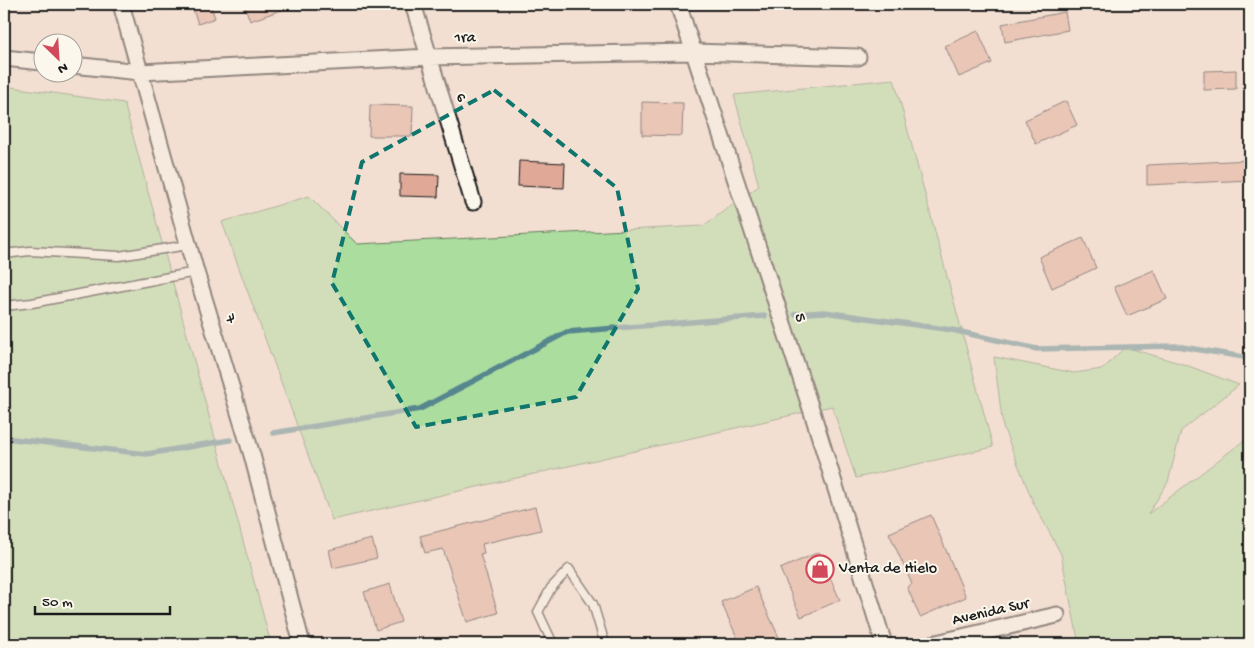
<svg xmlns="http://www.w3.org/2000/svg" width="1254" height="648" viewBox="0 0 1254 648" font-family="'Gochi Hand',sans-serif">
  <style>
    .green { fill: #abdd9e; stroke: #647c5d }
    .lines { fill: none; stroke-linecap: round; stroke-linejoin: round }
    .stream { stroke: #57868e; stroke-width: 5.5 }
    .building { fill: #dfa897; stroke: #1c1c1c }
    .service-casing { stroke: #1c1c1c; stroke-width: 11 }
    .minor-casing { stroke: #1c1c1c; stroke-width: 19 }
    .service { stroke: #fbf7ec; stroke-width: 8 }
    .minor { stroke: #fbf7ec; stroke-width: 15 }
    .marked { fill: none; stroke: #0f766e; stroke-width: 4; stroke-dasharray: 10 6; stroke-linejoin: round }
    .labels { text-anchor: middle; dominant-baseline: central; stroke-width: 4; stroke-linejoin: round; paint-order: stroke }
    .street-label { font-size: 16px; fill: #1c1c1c; stroke: #fbf7ec }
    .poi-label { font-size: 16px; fill: #1c1c1c; stroke: #fbf7ec; text-anchor: start }
  </style>
  <rect width="100%" height="100%" fill="#f3dfd2"/>
  <filter id="ink" filterUnits="userSpaceOnUse"><feTurbulence type="fractalNoise" baseFrequency=".02" numOctaves="2"/><feDisplacementMap in="SourceGraphic" scale="10" xChannelSelector="R" yChannelSelector="G"/><feConvolveMatrix kernelMatrix="1 2 1 2 8 2 1 2 1" color-interpolation-filters="sRGB"/></filter>
  <g filter="url(#ink)">
    <!-- green -->
    <path class="green" d="M894,79L993,447L856,478L832,406L332,520L222,222L309,196L357,244L703,226L759,186L734,95Z
      M4,86L124,103L271,644H4Z
      M1125,347L1186,365L1239,385L1181,431L1168,482L1148,514L1250,436V644H1079L1061,554L1033,502L1003,427L994,357L1074,373L1103,369Z"/>
    <g class="lines">
      <!-- stream -->
      <path class="stream" d="M795,314L824,312L952,330L1037,349L1176,346L1250,358
        M273,433L420,409L567,332L765,316
        M4,438L147,454L230,440"/>
    </g>
    <!-- building -->
    <path class="building" d="M191,4H210L215,18L198,24Z
      M244,4H293V6L250,21Z
      M1065,12L1068,30L1005,42L1002,24Z
      M978,31L992,63L959,77L945,46Z
      M1236,70V89L1204,90V71Z
      M1066,101L1077,125L1036,144L1025,120Z
      M642,102L683,103L682,136L642,135Z
      M370,105L413,106L412,136H369Z
      M1250,160V180L1147,185V165Z
      M519,161L565,163L564,188L518,186Z
      M400,174L439,175L438,197L400,196Z
      M1083,238L1096,268L1052,288L1039,257Z
      M1154,270L1167,299L1127,316L1114,287Z
      M535,507L541,530L482,544L484,553L480,554L498,613L467,622L443,549L425,553L420,536Z
      M931,515L966,597L920,617L907,587L912,584L889,533Z
      M372,539L377,558L333,568L329,550Z
      M819,552L840,600L801,617L780,569Z
      M390,584L401,622L376,630L364,592Z
      M756,587L782,644H740L721,602Z"/>
    <g class="lines">
      <!-- service casing -->
      <g class="service-casing">
        <path id="service" d="M4,254L30,251L119,256L188,245
          M4,306L32,303L196,272
          M553,644L538,612L551,588L569,569L593,604L605,644"/>
      </g>
      <!-- minor casing -->
      <g class="minor-casing">
        <path id="minor" d="M121,4L196,272L252,455L302,644
          M413,4L473,202
          M678,4L813,415L884,644
          M4,58L42,62
          M72,65L140,72L429,57L692,52L858,57
          M932,644L1057,615"/>
      </g>
      <!-- service -->
      <use href="#service" class="service"/>
      <!-- minor -->
      <use href="#minor" class="minor"/>
    </g>
  </g>
  <!-- marked area -->
  <path d="M0 0H1254V648H0ZM494,90L617,188L638,289L576,397L416,427L332,283L362,162Z" fill="#f3dfd2" fill-opacity=".55" fill-rule="evenodd"/>
  <path class="marked" d="M494,90L617,188L638,289L576,397L416,427L332,283L362,162Z"/>
  <!-- icons -->
  <defs>
    <g id="shop-ring" transform="scale(1.4375)"><circle r="9.5" fill="#fbf7ec" stroke="#d1495b" stroke-width="1.5"/><path d="M-5-2.5h2.3a2.7 3.5 0 0 1 5.4 0H5L5.5 6h-11ZM-1.5-2.5h3a1.5 2.3 0 0 0-3 0Z" fill="#d1495b"/></g>
  </defs>
  <g fill-rule="evenodd">
    <use href="#shop-ring" x="820" y="569"/>
  </g>
  <g class="labels">
    <!-- street labels -->
    <g class="street-label">
      <text transform="translate(465 39) rotate(-1)">1ra</text>
      <text transform="translate(460 98) rotate(73)">6</text>
      <text transform="translate(799 318) rotate(72)">5</text>
      <text transform="translate(229 319) rotate(73)">7</text>
      <text transform="translate(991 613) rotate(-13)">Avenida Sur</text>
    </g>
    <!-- poi labels -->
    <g class="poi-label">
      <text x="839" y="569">Venta de Hielo</text>
    </g>
  </g>
  <!-- margin -->
  <rect width="1254" height="648" fill="none" stroke="#fbf7ec" stroke-width="20"/>
  <rect x="10" y="10" width="1234" height="628" fill="none" stroke="#1c1c1c" stroke-width="2" filter="url(#ink)"/>
  <!-- north arrow -->
  <g transform="translate(58 58) rotate(155)"><circle r="24" fill="#fbf7ec" stroke="#a29f99"/>
  <path d="M0-4L9 19L0 12L-9 19Z" fill="#d1495b"/>
  <text y="-8" font-size="14" font-weight="bold" text-anchor="middle" fill="#1c1c1c">N</text>
  </g>
  <!-- scale -->
  <path d="M35 606v8h135v-8" fill="none" stroke="#1c1c1c" stroke-width="2.5"/>
  <text x="42" y="606" font-size="15" fill="#1c1c1c" stroke="#fbf7ec" stroke-width="4" paint-order="stroke">50 m</text>
</svg>
